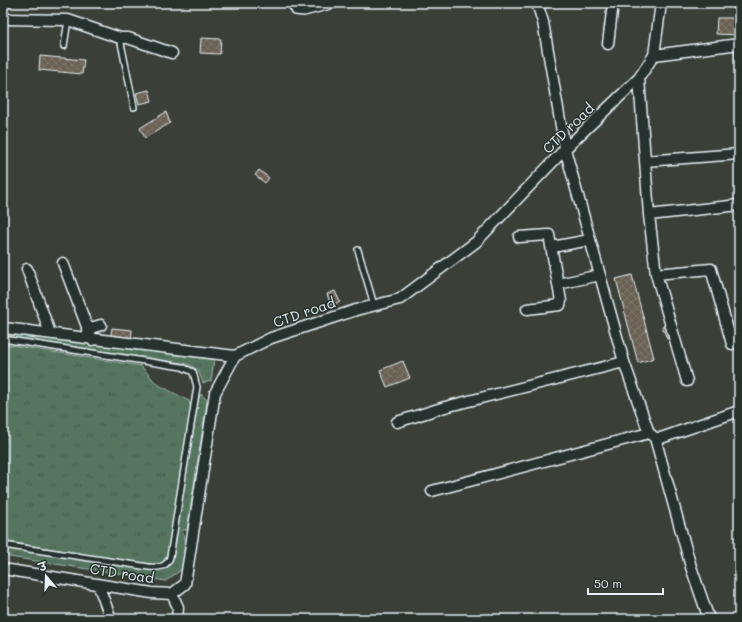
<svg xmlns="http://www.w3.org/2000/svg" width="742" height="622" viewBox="0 0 742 622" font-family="Mali,'Playpen Sans Deva',sans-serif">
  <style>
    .grass { fill: url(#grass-tufts); stroke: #9eb3ac }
    .building { fill: url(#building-cross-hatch); stroke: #e8f1f8 }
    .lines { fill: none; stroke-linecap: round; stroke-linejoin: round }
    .lane-casing { stroke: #e8f1f8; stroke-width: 8 }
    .street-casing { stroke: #e8f1f8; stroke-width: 13 }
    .lane { stroke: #26332d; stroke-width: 5 }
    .street { stroke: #26332d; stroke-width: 10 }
    .labels { text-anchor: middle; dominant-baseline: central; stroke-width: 3; stroke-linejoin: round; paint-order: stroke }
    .street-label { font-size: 14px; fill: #e8f1f8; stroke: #26332d }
  </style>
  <defs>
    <pattern id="grass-tufts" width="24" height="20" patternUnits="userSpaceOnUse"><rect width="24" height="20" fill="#54755f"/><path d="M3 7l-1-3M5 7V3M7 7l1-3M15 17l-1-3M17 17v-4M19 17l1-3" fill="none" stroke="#4c5c53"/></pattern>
    <pattern id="building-cross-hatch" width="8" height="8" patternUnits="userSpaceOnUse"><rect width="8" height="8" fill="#6a6053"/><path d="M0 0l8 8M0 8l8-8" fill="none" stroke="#7f776c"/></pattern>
  </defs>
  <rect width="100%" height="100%" fill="#3a4038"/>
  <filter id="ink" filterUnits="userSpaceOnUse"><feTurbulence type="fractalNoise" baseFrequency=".025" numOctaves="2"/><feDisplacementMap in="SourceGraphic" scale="8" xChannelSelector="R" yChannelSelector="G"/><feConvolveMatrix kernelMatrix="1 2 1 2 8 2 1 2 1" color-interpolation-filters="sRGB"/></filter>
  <g filter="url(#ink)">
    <!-- grass -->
    <path class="grass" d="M3,329L214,360L211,381L203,383L198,370L188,364L3,336Z
      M3,344L141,366L157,384L189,401L191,409L169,550L162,564L150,565L3,541Z
      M201,394L207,400L187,530H182L185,543L182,569L166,581L3,556V546L152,569L158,570L168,566L172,558L198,400Z"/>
    <!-- building -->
    <path class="building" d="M735,3H739V35L716,34L717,18H734Z
      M201,38L221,39L220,54L200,53Z
      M735,50H739V91H737Z
      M40,56L84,60L82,74L39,70Z
      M149,90L152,101L139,104L136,93Z
      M166,112L170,123L145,138L140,128Z
      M259,170L269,178L265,183L255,175Z
      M632,275L654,358L638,363L616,279Z
      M335,291L340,302L331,305L327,294Z
      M669,323L674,336L667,339L662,326Z
      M112,328L132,330L131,343L110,341Z
      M403,361L410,378L387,387L380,370Z"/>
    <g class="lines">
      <!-- lane casing -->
      <g class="lane-casing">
        <path id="lane" d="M290,3L295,12L304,13L342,3
          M3,7L10,3
          M120,38L134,107
          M64,46L68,20
          M358,250L374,305
          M3,339L182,367L193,372L197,387L170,557C167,567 159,568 149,567L3,545"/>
      </g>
      <!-- street casing -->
      <g class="street-casing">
        <path id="street" d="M537,3L543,22L565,149L624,362L649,433L655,438L691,567L709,619
          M3,19L68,20L120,38H128L172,53
          M608,44L613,3
          M654,55L739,44
          M639,78L649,215L656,274L687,381
          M645,161L739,154
          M649,215L739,205
          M519,237L549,235L561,301L560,305L527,309
          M552,247L590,240
          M63,263L92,340
          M27,269L50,333
          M656,274L711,269L732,344
          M558,284L600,275
          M3,326L4,328L235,356
          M87,329L101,325
          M397,422L445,407L624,362
          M655,438H661L739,411
          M432,491L649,433
          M3,569L152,593L172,594L185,584L215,393L235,356L271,338L356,310L400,299L476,242L565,149L639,78L654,55L661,3
          M98,584L111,619
          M172,594L178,607L177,619"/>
      </g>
      <!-- lane -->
      <use href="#lane" class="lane"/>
      <!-- street -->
      <use href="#street" class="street"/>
    </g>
  </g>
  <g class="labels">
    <!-- street labels -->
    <g class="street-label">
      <text transform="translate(568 128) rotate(-44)">CTD road</text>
      <text transform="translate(304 312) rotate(-19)">CTD road</text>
      <text transform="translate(122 573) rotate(9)">CTD road</text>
    </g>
  </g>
  <!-- margin -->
  <rect width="742" height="622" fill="none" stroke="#26332d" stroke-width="16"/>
  <rect x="8" y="8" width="726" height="606" fill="none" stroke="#e8f1f8" stroke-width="1.5" filter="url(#ink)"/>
  <!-- north arrow -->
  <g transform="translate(46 576) rotate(341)" stroke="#26332d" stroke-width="3" paint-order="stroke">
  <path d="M0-3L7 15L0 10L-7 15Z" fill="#e8f1f8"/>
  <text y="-6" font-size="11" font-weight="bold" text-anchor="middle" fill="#e8f1f8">उ</text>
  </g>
  <!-- scale -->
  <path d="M588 588v6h75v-6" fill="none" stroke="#e8f1f8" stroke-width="2"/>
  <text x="594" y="588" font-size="12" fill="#e8f1f8" stroke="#26332d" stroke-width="3" paint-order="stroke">50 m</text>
</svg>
